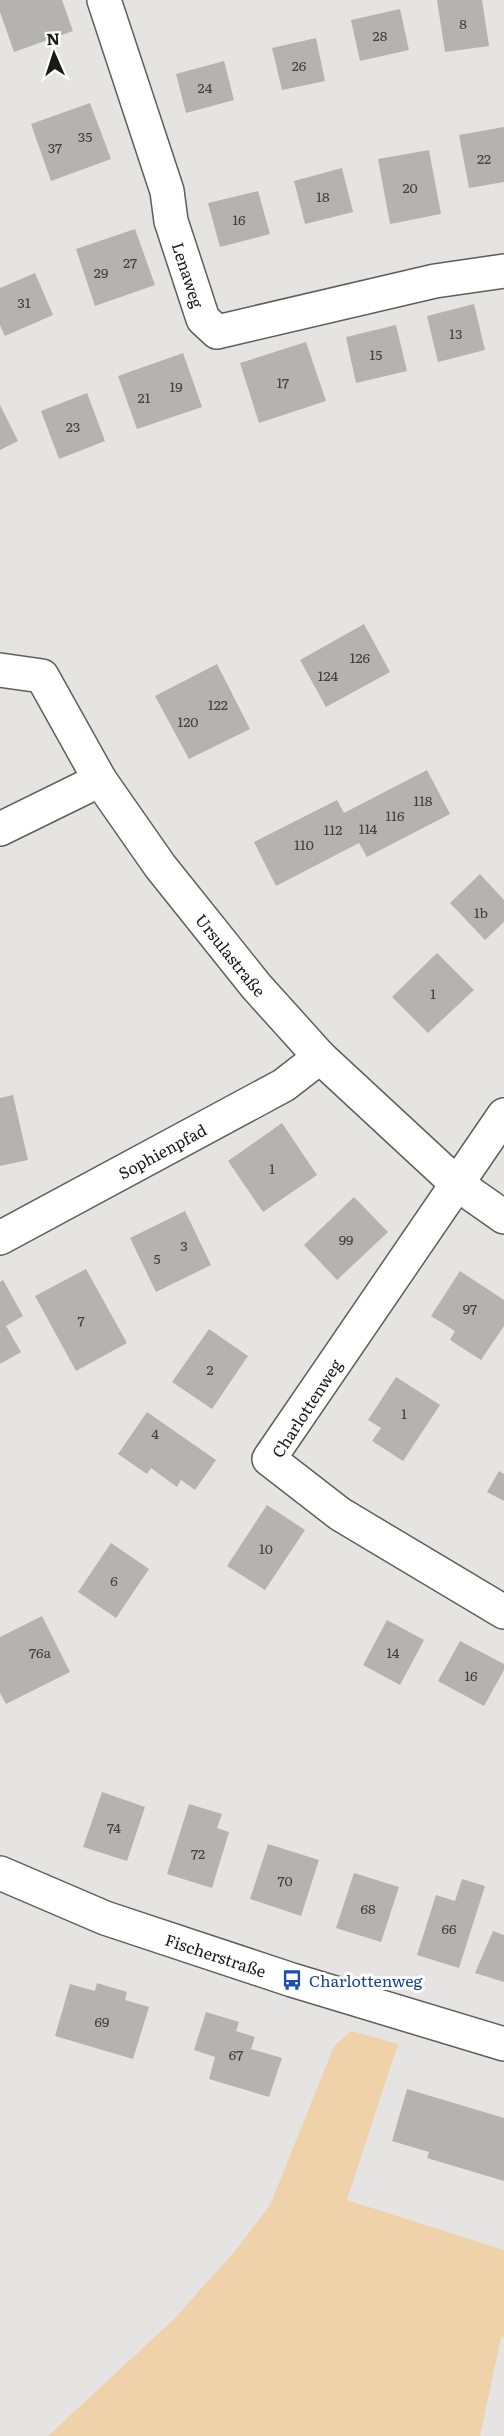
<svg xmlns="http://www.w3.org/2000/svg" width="504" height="2436" viewBox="0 0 504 2436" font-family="Literata,serif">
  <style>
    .green { fill: #efd2aa }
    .building { fill: #b5b3b0 }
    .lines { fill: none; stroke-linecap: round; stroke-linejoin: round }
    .minor-casing { stroke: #605e5c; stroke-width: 36 }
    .minor { stroke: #fff; stroke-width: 33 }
    .labels { text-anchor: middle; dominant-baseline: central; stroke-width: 6; stroke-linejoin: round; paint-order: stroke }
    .number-label { font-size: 14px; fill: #40403e }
    .street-label { font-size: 16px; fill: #191918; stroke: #fff }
    .transit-label { font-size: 16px; fill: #164399; stroke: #fff; text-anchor: start }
  </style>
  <rect width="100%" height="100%" fill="#e6e4e2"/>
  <!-- green -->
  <path class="green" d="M351,2031L398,2044L347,2200L504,2250V2337L501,2338L480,2436H48L173,2320L235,2251L270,2205L334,2046Z"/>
  <!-- building -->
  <path class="building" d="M0,0H62L73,31L14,52L0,12Z
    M437,0H482L489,46L445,52Z
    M400,9L409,50L360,61L351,20Z
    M316,38L325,81L282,90L272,48Z
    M224,61L234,100L186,113L176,74Z
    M90,103L111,159L51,181L31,124Z
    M504,127V182L469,188L459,135Z
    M429,150L441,214L390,224L378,159Z
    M342,168L353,212L305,224L294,181Z
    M258,191L270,234L220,247L208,203Z
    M135,229L155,285L95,306L76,249Z
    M35,273L53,315L5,336L0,325V288Z
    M474,304L485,350L438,362L427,316Z
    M396,325L407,371L356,383L346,337Z
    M306,342L326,401L259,423L240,363Z
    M183,353L202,407L137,429L118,376Z
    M87,393L105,441L59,459L41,411Z
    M0,405L18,441L0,450Z
    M364,624L390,672L326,707L300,660Z
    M217,664L250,729L189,759L155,696Z
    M427,770L450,814L367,857L359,843L276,886L254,842L337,800L344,813Z
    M480,874L504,900V922L485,940L450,903Z
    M437,953L474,990L428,1033L392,997Z
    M13,1095L28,1160L0,1166V1098Z
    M282,1123L317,1175L263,1212L228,1161Z
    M354,1197L388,1232L337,1280L304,1245Z
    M185,1211L211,1265L156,1292L130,1238Z
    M86,1269L127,1343L76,1371L35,1296Z
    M460,1271L504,1300V1326L481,1360L450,1340L455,1331L431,1316Z
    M3,1280L23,1316L6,1326L21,1352L0,1364V1282Z
    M209,1329L248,1356L212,1409L172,1382Z
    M396,1377L440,1405L403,1461L372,1441L381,1428L368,1420Z
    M147,1412L216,1460L195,1490L181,1480L177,1487L151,1468L147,1474L118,1454Z
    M499,1471L504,1474V1501L487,1492Z
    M267,1505L305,1530L265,1590L227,1566Z
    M111,1543L149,1569L116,1618L78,1592Z
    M42,1616L70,1672L6,1704L0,1693V1637Z
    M387,1620L424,1640L400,1685L363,1665Z
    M460,1641L504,1664V1670L484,1706L438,1681Z
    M102,1792L145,1807L127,1861L83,1847Z
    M189,1804L222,1814L217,1828L229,1832L212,1888L167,1874Z
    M268,1844L319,1860L301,1916L250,1899Z
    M354,1873L399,1887L381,1942L336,1928Z
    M462,1879L485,1886L459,1968L417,1955L436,1895L455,1901Z
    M493,1931L504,1935V1982L475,1973Z
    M97,1983L127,1992L125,2000L149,2007L133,2059L55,2036L70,1984L95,1991Z
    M206,2012L239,2022L236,2031L255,2037L251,2049L282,2058L269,2097L209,2079L215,2057L194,2050Z
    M407,2089L504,2118V2181L427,2158L429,2152L392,2141Z"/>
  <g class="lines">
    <!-- minor casing -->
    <g class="minor-casing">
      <g id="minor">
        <path id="s1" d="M104,0L167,191L171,221L203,319L217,332L435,281L504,271"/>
        <path id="s2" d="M0,670L42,676L100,780L160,866L256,986L320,1057L457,1184L504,1217"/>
        <path d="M0,829L100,780"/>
        <path d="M504,1115L269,1459L340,1514L504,1612"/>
        <path id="s3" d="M0,1238L284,1085L320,1057"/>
        <path id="s4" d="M0,1873L105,1918L292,1980L504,2044"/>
      </g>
    </g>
    <!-- minor -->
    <use href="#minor" class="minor"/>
  </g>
  <!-- icons -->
  <defs>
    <g id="bus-bare" transform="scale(1.62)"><path d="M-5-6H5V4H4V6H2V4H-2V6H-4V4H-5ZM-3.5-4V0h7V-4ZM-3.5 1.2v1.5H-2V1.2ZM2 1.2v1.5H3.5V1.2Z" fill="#1a4fb4" stroke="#fff" stroke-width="2.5" paint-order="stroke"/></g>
  </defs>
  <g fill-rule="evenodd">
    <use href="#bus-bare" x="292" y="1980"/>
  </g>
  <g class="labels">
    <!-- number labels -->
    <g class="number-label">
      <text x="463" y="23">8</text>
      <text x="380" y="35">28</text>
      <text x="299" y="65">26</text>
      <text x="205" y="87">24</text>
      <text x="85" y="136">35</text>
      <text x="55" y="147">37</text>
      <text x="484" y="158">22</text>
      <text x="410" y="187">20</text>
      <text x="323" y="196">18</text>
      <text x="239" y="219">16</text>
      <text x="130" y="262">27</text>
      <text x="101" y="272">29</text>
      <text x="24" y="302">31</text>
      <text x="456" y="333">13</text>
      <text x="376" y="354">15</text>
      <text x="283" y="382">17</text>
      <text x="176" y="386">19</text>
      <text x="144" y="397">21</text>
      <text x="73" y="426">23</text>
      <text x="360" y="657">126</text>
      <text x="328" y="675">124</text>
      <text x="218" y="704">122</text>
      <text x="188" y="721">120</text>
      <text x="423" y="800">118</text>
      <text x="395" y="815">116</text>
      <text x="368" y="828">114</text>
      <text x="333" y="829">112</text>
      <text x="304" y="844">110</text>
      <text x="481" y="912">1b</text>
      <text x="433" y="993">1</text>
      <text x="272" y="1168">1</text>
      <text x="346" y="1239">99</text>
      <text x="184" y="1245">3</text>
      <text x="157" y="1258">5</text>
      <text x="470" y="1308">97</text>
      <text x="81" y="1320">7</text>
      <text x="210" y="1369">2</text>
      <text x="404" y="1413">1</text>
      <text x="155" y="1433">4</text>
      <text x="266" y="1548">10</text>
      <text x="114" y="1580">6</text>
      <text x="40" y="1652">76a</text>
      <text x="393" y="1652">14</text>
      <text x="471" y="1675">16</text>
      <text x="114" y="1827">74</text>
      <text x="198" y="1853">72</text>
      <text x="285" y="1880">70</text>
      <text x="368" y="1908">68</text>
      <text x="449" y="1928">66</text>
      <text x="102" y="2021">69</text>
      <text x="236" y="2054">67</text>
    </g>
    <!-- street labels -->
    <g class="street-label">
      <text stroke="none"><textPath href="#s1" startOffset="288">Lenaweg</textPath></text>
      <text stroke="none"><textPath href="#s2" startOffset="380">Ursulastraße</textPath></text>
      <text stroke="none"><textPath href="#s3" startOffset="184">Sophienpfad</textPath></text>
      <text transform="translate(306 1408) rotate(-57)">Charlottenweg</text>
      <text stroke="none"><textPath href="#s4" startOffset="231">Fischerstraße</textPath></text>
    </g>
    <!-- transit labels -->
    <g class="transit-label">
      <text x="309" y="1980">Charlottenweg</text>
    </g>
  </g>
  <!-- north arrow -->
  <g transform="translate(54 54) rotate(357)" stroke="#ffffff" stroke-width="4.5" paint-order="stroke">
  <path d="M0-4.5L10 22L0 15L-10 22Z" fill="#191918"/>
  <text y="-9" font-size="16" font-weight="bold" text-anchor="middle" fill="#191918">N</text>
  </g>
</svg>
